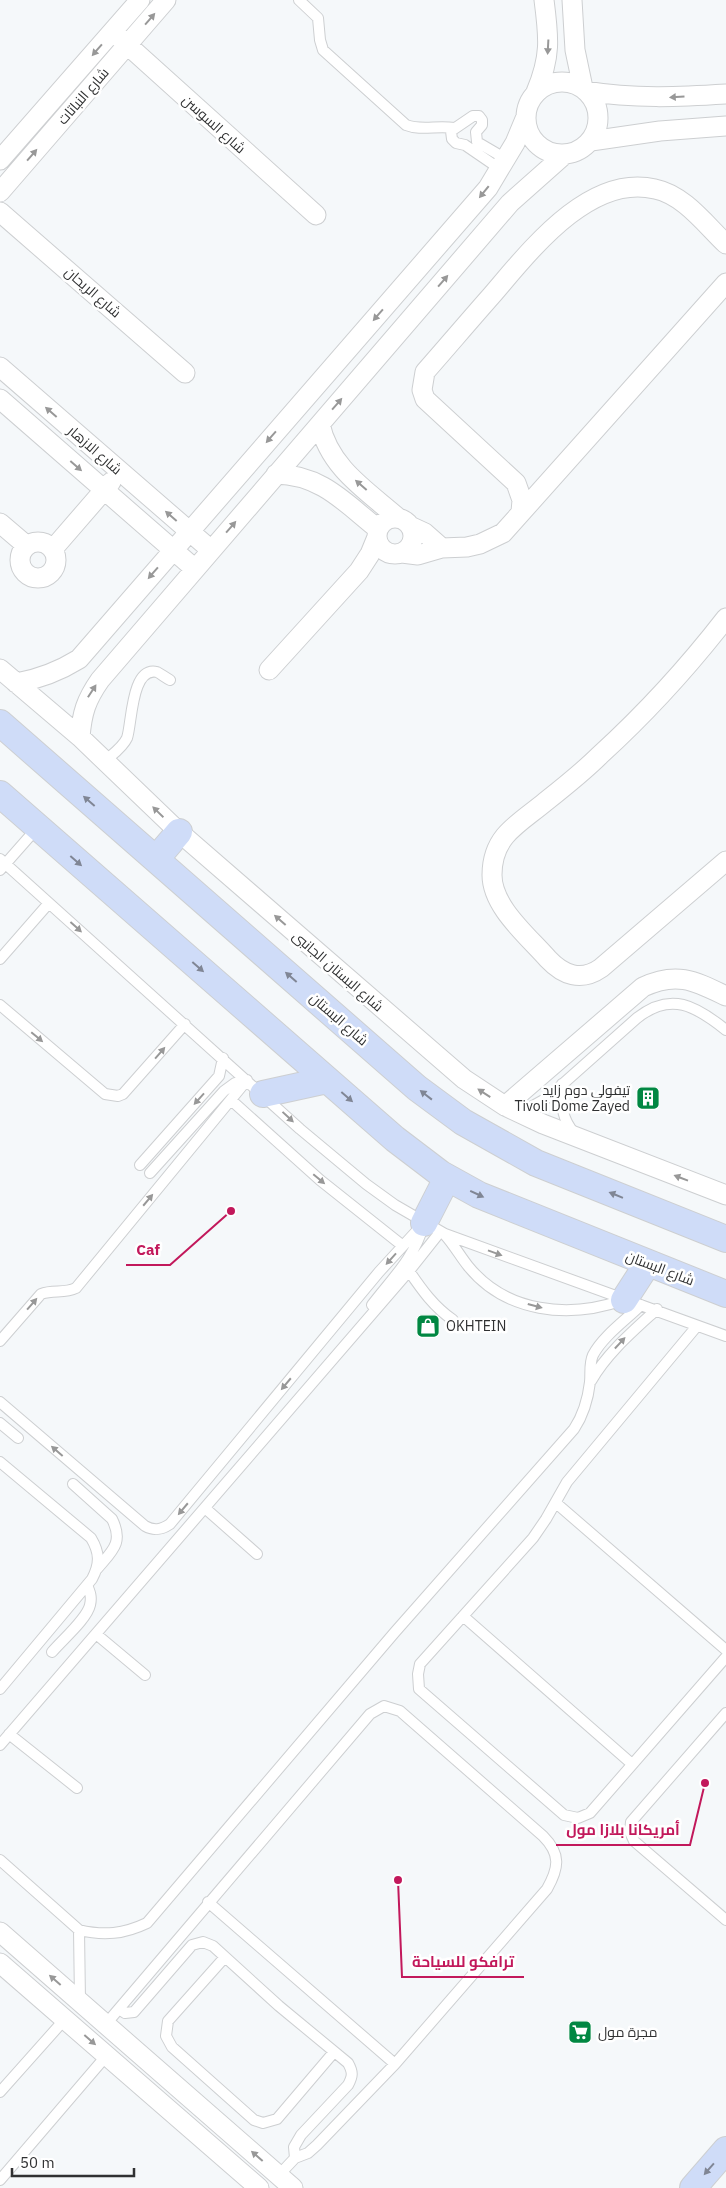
<svg xmlns="http://www.w3.org/2000/svg" width="726" height="2188" viewBox="0 0 726 2188" font-family="'IBM Plex Sans',Cairo,sans-serif">
  <style>
    .lines { fill: none; stroke-linecap: round; stroke-linejoin: round }
    .lane-casing { stroke: #cdcfd1; stroke-width: 12 }
    .street-casing { stroke: #cdcfd1; stroke-width: 21 }
    .secondary-casing { stroke: #cdcfd1; stroke-width: 28 }
    .lane { stroke: #fff; stroke-width: 10 }
    .street { stroke: #fff; stroke-width: 19 }
    .secondary { stroke: #cfdcf8; stroke-width: 26 }
    .oneway { fill: #989898 }
    .oneway2 { fill: #808695 }
    .labels { text-anchor: middle; dominant-baseline: central; stroke-width: 5; stroke-linejoin: round; paint-order: stroke }
    .street-label { font-size: 14px; fill: #303132; stroke: #fff }
    .poi-label { font-size: 14px; fill: #303132; stroke: #fff; text-anchor: start }
    .leader { fill: none; stroke: #c2185b; stroke-width: 2 }
    .callout-dot { fill: #c2185b; stroke: #fff; stroke-width: 2 }
    .callout-label { font-size: 15px; text-anchor: middle; font-weight: bold; fill: #c2185b; stroke: #fff; stroke-width: 5; stroke-linejoin: round; paint-order: stroke }
  </style>
  <rect width="100%" height="100%" fill="#f5f8fa"/>
  <g class="lines">
    <!-- lane casing -->
    <g class="lane-casing">
      <path id="lane" d="M299,0L318,18L320,40L323,50L406,125C421,131 438,125 454,128
        M500,169L465,145L456,143L452,139L451,131L473,116H479L482,120V125L476,132L477,142L506,159
        M105,761C113,754 123,747 127,738C132,724 131,666 157,672C161,674 166,678 170,680
        M0,859L300,1129L366,1184L395,1205L445,1234L726,1336
        M0,870L37,828
        M0,959L49,903
        M0,1005L105,1094L118,1096L123,1094L185,1024
        M562,1084C560,1103 562,1120 575,1134
        M231,1100L320,1180L403,1246
        M520,1113L547,1098L637,1018C671,991 696,1006 726,1030
        M140,1165L219,1076L223,1058
        M150,1173L224,1091L235,1083L247,1080
        M445,1235C454,1245 460,1256 468,1266C506,1313 569,1319 623,1300
        M409,1271C422,1290 434,1307 453,1320
        M372,1305C391,1280 415,1257 423,1226
        M697,1326L567,1482L546,1519L533,1538L420,1664L418,1674L419,1689L564,1815L578,1818L590,1813L726,1657
        M0,1341L41,1294C53,1289 64,1294 76,1288L247,1080
        M591,1381C607,1353 633,1331 657,1309
        M0,1402L145,1526C154,1531 161,1530 170,1524L379,1272L424,1223
        M0,1423L18,1438
        M0,1462L91,1538C100,1553 100,1564 92,1579L0,1689
        M73,1484L112,1519C124,1543 112,1551 97,1569
        M556,1503L726,1650
        M206,1509L257,1554
        M463,1616L632,1764
        M96,1634L145,1675
        M52,1652C62,1640 87,1619 90,1605C92,1597 90,1592 87,1585
        M726,1713L631,1822L630,1832L634,1841L726,1920
        M9,1734L77,1788
        M0,1745L409,1271L440,1232
        M0,1860L79,1930C104,1936 124,1934 147,1923L395,1632L574,1429C584,1414 588,1399 590,1382C591,1372 589,1364 593,1355C603,1336 626,1320 641,1305
        M208,1902L395,2064
        M79,1930L80,2001
        M225,1957L168,2021L166,2036L172,2047L254,2120L263,2123L277,2119L334,2052
        M119,2009L125,2013L134,2012L192,1945L203,1942L213,1946L279,2006L348,2063C353,2072 353,2076 348,2085L301,2135L294,2147L295,2158
        M106,2024L370,1714L384,1706L400,1711L543,1836C561,1854 559,1868 547,1889L395,2064L317,2145L308,2153L295,2158L279,2175
        M0,2092L65,2019
        M0,2180L107,2055"/>
    </g>
    <!-- street casing -->
    <g class="street-casing">
      <path id="street" d="M572,0L575,50L583,88
        M113,32L316,215
        M526 118a36 36 0 1 1 72 0a36 36 0 1 1-72 0Z
        M586,91C634,99 679,97 726,94
        M536,92C551,57 549,38 544,0
        M591,141L660,131L726,126
        M0,160L140,0
        M0,192L166,0
        M0,212L185,373
        M0,367L211,550
        M0,399L195,569
        M320,424C329,467 366,490 397,517
        M276,474C322,475 345,503 378,529
        M521,512L522,500L516,483L425,399L422,390L425,372C447,347 469,321 492,295C529,252 589,173 655,189C684,195 705,224 726,244
        M377 536a18 18 0 1 1 36 0a18 18 0 1 1-36 0Z
        M0,523L27,546
        M412,527L425,533L442,548
        M20 560a18 18 0 1 1 36 0a18 18 0 1 1-36 0Z
        M53,549L111,482
        M402,553L418,555L442,548L467,547L480,544L503,533L726,283
        M726,618C688,667 646,713 600,755C583,772 564,787 545,802C532,813 516,823 505,836C496,847 492,862 492,875C492,907 528,936 548,959C563,975 581,982 601,968L726,861
        M0,669L80,737L179,832L464,1079L505,1106L543,1124L726,1195
        M269,670L359,571L370,554L377,537
        M16,683C40,679 58,672 79,659L488,188L515,143L525,119
        M80,737C82,713 86,700 100,680L510,203L564,155
        M505,1106L643,987C677,971 695,981 726,996
        M0,1932L293,2188
        M0,1963L259,2188"/>
    </g>
    <!-- secondary casing -->
    <g class="secondary-casing">
      <path id="secondary" d="M0,723L417,1088L463,1122L536,1163L726,1239
        M0,794L395,1139L441,1174L479,1195L726,1294
        M156,859L179,832
        M263,1094L327,1080
        M424,1223L447,1178
        M624,1300L648,1263
        M693,2188L726,2150"/>
    </g>
    <!-- lane -->
    <use href="#lane" class="lane"/>
    <!-- street -->
    <use href="#street" class="street"/>
    <!-- secondary -->
    <use href="#secondary" class="secondary"/>
  </g>
  <!-- one-way arrows -->
  <defs><path id="oneway-solid" d="M-6-.8H1V-3.2L6.5 0L1 3.2V.8H-6Z" transform="scale(1.25)"/></defs>
  <g class="oneway">
    <use href="#oneway-solid" transform="translate(150 19) rotate(-49)"/>
    <use href="#oneway-solid" transform="translate(548 47) rotate(93)"/>
    <use href="#oneway-solid" transform="translate(97 50) rotate(131)"/>
    <use href="#oneway-solid" transform="translate(677 97) rotate(177)"/>
    <use href="#oneway-solid" transform="translate(32 155) rotate(-49)"/>
    <use href="#oneway-solid" transform="translate(484 192) rotate(129)"/>
    <use href="#oneway-solid" transform="translate(443 281) rotate(-49)"/>
    <use href="#oneway-solid" transform="translate(378 315) rotate(131)"/>
    <use href="#oneway-solid" transform="translate(337 404) rotate(-49)"/>
    <use href="#oneway-solid" transform="translate(51 412) rotate(-139)"/>
    <use href="#oneway-solid" transform="translate(271 437) rotate(131)"/>
    <use href="#oneway-solid" transform="translate(76 466) rotate(41)"/>
    <use href="#oneway-solid" transform="translate(361 485) rotate(-139)"/>
    <use href="#oneway-solid" transform="translate(171 516) rotate(-139)"/>
    <use href="#oneway-solid" transform="translate(231 527) rotate(-49)"/>
    <use href="#oneway-solid" transform="translate(153 573) rotate(131)"/>
    <use href="#oneway-solid" transform="translate(92 691) rotate(-57)"/>
    <use href="#oneway-solid" transform="translate(158 812) rotate(-136)"/>
    <use href="#oneway-solid" transform="translate(280 920) rotate(-139)"/>
    <use href="#oneway-solid" transform="translate(76 927) rotate(42)"/>
    <use href="#oneway-solid" transform="translate(37 1037) rotate(40)"/>
    <use href="#oneway-solid" transform="translate(160 1053) rotate(-49)"/>
    <use href="#oneway-solid" transform="translate(484 1093) rotate(-147)"/>
    <use href="#oneway-solid" transform="translate(199 1099) rotate(132)"/>
    <use href="#oneway-solid" transform="translate(288 1117) rotate(43)"/>
    <use href="#oneway-solid" transform="translate(681 1178) rotate(-159)"/>
    <use href="#oneway-solid" transform="translate(319 1179) rotate(40)"/>
    <use href="#oneway-solid" transform="translate(148 1200) rotate(-50)"/>
    <use href="#oneway-solid" transform="translate(495 1253) rotate(20)"/>
    <use href="#oneway-solid" transform="translate(391 1259) rotate(132)"/>
    <use href="#oneway-solid" transform="translate(32 1304) rotate(-49)"/>
    <use href="#oneway-solid" transform="translate(535 1306) rotate(15)"/>
    <use href="#oneway-solid" transform="translate(620 1343) rotate(-47)"/>
    <use href="#oneway-solid" transform="translate(286 1384) rotate(130)"/>
    <use href="#oneway-solid" transform="translate(57 1451) rotate(-139)"/>
    <use href="#oneway-solid" transform="translate(183 1509) rotate(130)"/>
    <use href="#oneway-solid" transform="translate(55 1980) rotate(-139)"/>
    <use href="#oneway-solid" transform="translate(90 2040) rotate(41)"/>
    <use href="#oneway-solid" transform="translate(257 2156) rotate(-139)"/>
  </g>
  <g class="oneway2">
    <use href="#oneway-solid" transform="translate(89 801) rotate(-139)"/>
    <use href="#oneway-solid" transform="translate(76 861) rotate(41)"/>
    <use href="#oneway-solid" transform="translate(198 967) rotate(41)"/>
    <use href="#oneway-solid" transform="translate(291 977) rotate(-139)"/>
    <use href="#oneway-solid" transform="translate(426 1095) rotate(-142)"/>
    <use href="#oneway-solid" transform="translate(347 1097) rotate(41)"/>
    <use href="#oneway-solid" transform="translate(477 1194) rotate(25)"/>
    <use href="#oneway-solid" transform="translate(616 1195) rotate(-158)"/>
    <use href="#oneway-solid" transform="translate(709 2169) rotate(131)"/>
  </g>
  <!-- icons -->
  <defs>
    <g id="building-square" transform="scale(1.25)"><rect x="-9" y="-9" width="18" height="18" rx="4" fill="#018742" stroke="#fff"/><path d="M-4-6H4V6H1V3H-1V6H-4ZM-2.5-4.3h1.7v1.8h-1.7ZM.8-4.3h1.7v1.8H.8ZM-2.5-1h1.7V.8h-1.7ZM.8-1h1.7V.8H.8Z" fill="#fff"/></g>
    <g id="shop-square" transform="scale(1.25)"><rect x="-9" y="-9" width="18" height="18" rx="4" fill="#018742" stroke="#fff"/><path d="M-5-2.5h2.3a2.7 3.5 0 0 1 5.4 0H5L5.5 6h-11ZM-1.5-2.5h3a1.5 2.3 0 0 0-3 0Z" fill="#fff"/></g>
    <g id="supermarket-square" transform="scale(1.25)"><rect x="-9" y="-9" width="18" height="18" rx="4" fill="#018742" stroke="#fff"/><path d="M-6-5.5h2.5l.6 2H6L4.5 2H-2.5L-4.4-4H-6ZM-1.5 3.2a1.3 1.3 0 1 0 .1 0ZM3 3.2a1.3 1.3 0 1 0 .1 0Z" fill="#fff"/></g>
  </defs>
  <g fill-rule="evenodd">
    <use href="#building-square" x="648" y="1098"/>
    <use href="#shop-square" x="428" y="1326"/>
    <use href="#supermarket-square" x="580" y="2032"/>
  </g>
  <g class="labels">
    <!-- street labels -->
    <g class="street-label">
      <text transform="translate(83 96) rotate(-49)">شارع النباتات</text>
      <text transform="translate(214 124) rotate(42)">شارع السوسن</text>
      <text transform="translate(93 292) rotate(41)">شارع الريحان</text>
      <text transform="translate(95 450) rotate(41)">شارع الازهار</text>
      <text transform="translate(338 971) rotate(41)">شارع البستان الجانبى</text>
      <text transform="translate(339 1019) rotate(41)">شارع البستان</text>
      <text transform="translate(660 1268) rotate(21)">شارع البستان</text>
    </g>
    <!-- poi labels -->
    <g class="poi-label">
      <text x="630" y="1090" text-anchor="end">تيفولى دوم زايد<tspan x="630" dy="16">Tivoli Dome Zayed</tspan></text>
      <text x="446" y="1326">OKHTEIN</text>
      <text x="598" y="2032">مجرة مول</text>
    </g>
  </g>
  <!-- callouts -->
  <path class="leader" d="M231 1211L170 1265H126M705 1783L690 1845H556M398 1880L402 1977H524"/>
  <g class="callout-dot">
    <circle cx="231" cy="1211" r="5"/>
    <circle cx="705" cy="1783" r="5"/>
    <circle cx="398" cy="1880" r="5"/>
  </g>
  <g class="callout-label">
    <text x="148" y="1255">Caf</text>
    <text x="623" y="1835">أمريكانا بلازا مول</text>
    <text x="463" y="1967">ترافكو للسياحة</text>
  </g>
  <!-- scale -->
  <path d="M12 2168v8h122v-8" fill="none" stroke="#303132" stroke-width="2.5"/>
  <text x="20" y="2168" font-size="15" fill="#303132" stroke="#ffffff" stroke-width="4" paint-order="stroke">50 m</text>
</svg>
